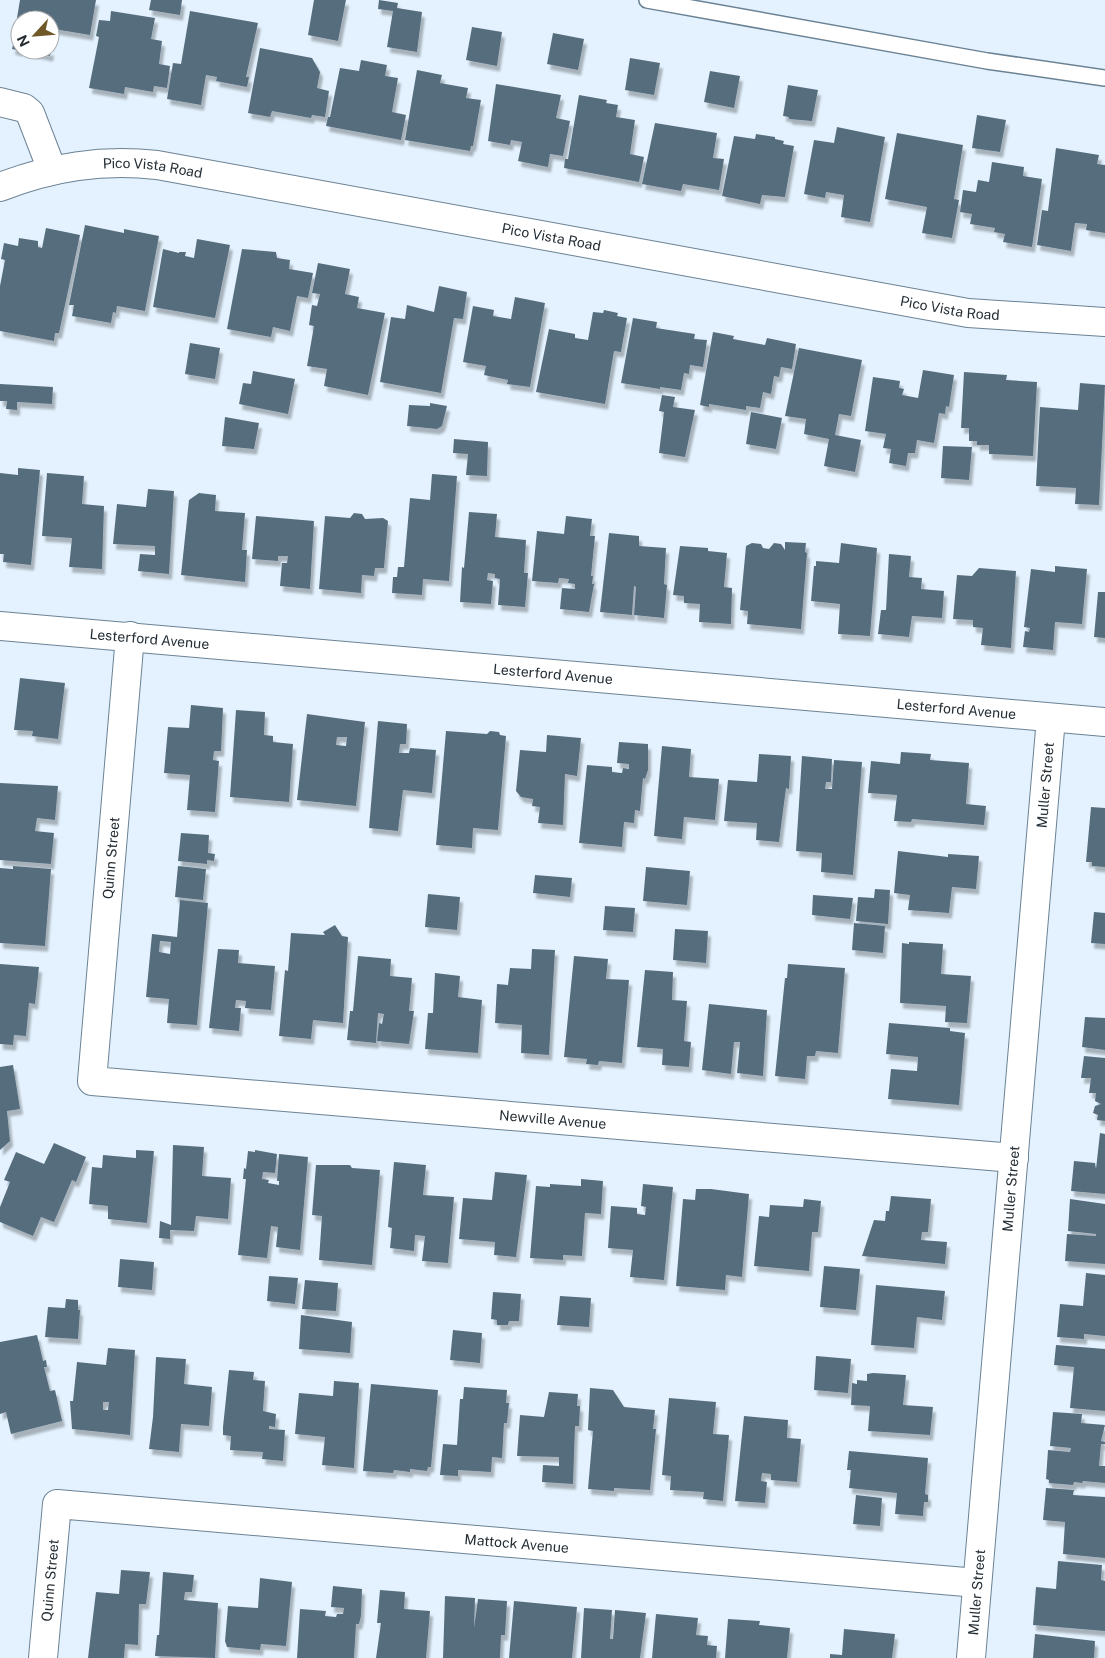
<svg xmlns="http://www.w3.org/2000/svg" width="1105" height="1658" viewBox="0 0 1105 1658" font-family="'Public Sans',sans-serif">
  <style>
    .building { fill: #576d7e; fill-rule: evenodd; filter: url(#shadow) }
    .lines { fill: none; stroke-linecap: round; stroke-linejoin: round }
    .lane-casing { stroke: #6b8294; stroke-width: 18 }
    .street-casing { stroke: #6b8294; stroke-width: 30 }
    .lane { stroke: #fff; stroke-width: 15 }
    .street { stroke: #fff; stroke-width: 28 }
    .labels { text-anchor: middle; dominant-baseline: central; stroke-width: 5; stroke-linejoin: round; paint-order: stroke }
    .street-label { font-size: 14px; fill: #252e35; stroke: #fff }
  </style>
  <defs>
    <filter id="shadow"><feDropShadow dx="3" dy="5.5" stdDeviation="1" flood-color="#0004"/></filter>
  </defs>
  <rect width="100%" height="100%" fill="#e3f2fe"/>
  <!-- building -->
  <path class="building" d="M20,0H96L90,35L54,29L50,48V20H19L17,18Z
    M151,0H182L180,15L149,10Z
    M314,0H346L338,41L308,35Z
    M379,0L398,3L397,8L422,12L417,52L387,47L393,11L378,9Z
    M111,11L155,18L151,39L162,41L159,64L170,66L167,88L154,86L153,92L125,87L124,94L89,88L99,37L96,36L99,20L110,21Z
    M190,11L258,23L246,77H249L247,87L216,81L217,77L206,75L201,105L167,99L173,63L181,64Z
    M19,21H20V51L12,49Z
    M472,27L502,32L497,66L466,60Z
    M553,33L584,39L578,70L547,64Z
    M260,48L312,58L320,72L317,88L329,91L325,117L312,115L311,118L272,111L270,117L248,113Z
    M22,50H51L50,56Z
    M630,58L660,63L654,95L625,90Z
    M361,60L387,65L385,76L398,78L392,112L406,115L401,140L326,126L328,117H330L340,68L359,71Z
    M417,70L442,75L440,83L468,88L466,98L481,100L473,146H471L470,151L405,140Z
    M710,71L740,76L734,108L704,102Z
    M496,84L561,95L556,118L570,121L563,156L550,154L548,167L518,161L522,142L511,140L510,145L488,141Z
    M788,85L818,90L812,121L789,119V117L783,116Z
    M579,95L607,100L606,103L618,105L616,117L635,120L630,154L644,157L639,182L564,168L565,159H568Z
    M977,115L1006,120L1000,152L972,148Z
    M655,123L717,133L713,158L724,159L719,190L683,184L681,191L642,184Z
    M837,127L885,137L870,222L841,217L844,195L826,192L825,198L804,194L814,140L834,143Z
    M897,133L963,145L954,199L959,200L952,238L922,233L927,207L885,199Z
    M756,134L775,137V139L784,141L783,144L794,146L785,197L762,195L760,204L722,196L734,136L755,139Z
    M1056,148L1099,155L1097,164L1105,165V233L1086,230L1087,224L1075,223L1071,251L1037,245L1042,210L1048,211Z
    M992,162L1024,167L1023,176L1042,179L1032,247L1003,242L1005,234L994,232L995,228L970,224L972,214L960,212L963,190L976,192L978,180L989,182Z
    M85,225L124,233V229L159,236L145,311L117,306L116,313L113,312L111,323L72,316L74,305H69Z
    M46,228L80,235L59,333H55L54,341L0,331V286L5,260L1,259L4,243L18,246L19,238L38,241V247L42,248Z
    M197,239L230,245L215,318L153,307L163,249L179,253V252H186L185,256L194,258Z
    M242,249L276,252L277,258L290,260L289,269L313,273L308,298L297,296L290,331L273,327L271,337L227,329Z
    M318,263L350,269L345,294L359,297L357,308L385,313L368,395L324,386L327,369L307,366L314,326L309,325L312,305L317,306L320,294L312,293Z
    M439,286L467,292L463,319L454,318L441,393L380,382L391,317L405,319L407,305L434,312Z
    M515,297L545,303L530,387L507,384L508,380L484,375L486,366L463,362L473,306L494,310L493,316L511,319Z
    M604,310L618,313L617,316L627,318L621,352L614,351L605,404L536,392L549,329L575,334V338L588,340L593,312L603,313Z
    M633,318L657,322L656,328L695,334L694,339L707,340L703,367L690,365L689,374L684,373L681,390L660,387V389L621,383Z
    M713,332L734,336L733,339L765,345L767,338L796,344L792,369L781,367L779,377L774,376L771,394L763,392L760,408L746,406V410L709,404V407L700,405Z
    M190,343L220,348L215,379L185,374Z
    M799,348L862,360L851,416L839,414L835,435L861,440L855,472L824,466L829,439L804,434L806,419L785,416Z
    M923,370L954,375L949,407L946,406L945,414L939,413L934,443L917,440L915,453H908L906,466L889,463L891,449L883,448L886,434L865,431L873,377L900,381L899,388L904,389L902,395L918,398Z
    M253,371L295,379L288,414L239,404L243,383L251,384Z
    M964,372L1007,375L1006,380L1037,382L1033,456L989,454V445H977V441H969V428H961Z
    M1080,383L1105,385L1099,505L1075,504L1076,488L1036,486L1040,407L1078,410Z
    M0,384L53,387L52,404L17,402V410L6,409L7,401H0Z
    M662,395L675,397L673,407L695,410L685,457L659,453L664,412L659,411Z
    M430,403L447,406L442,426L437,429L407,426L409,405L430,406Z
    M751,412L782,418L776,449L746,444Z
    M225,417L259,423L254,449L222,446Z
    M454,439L488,442L487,476L466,475L468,454L453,453Z
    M943,446L972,447L969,480L941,478Z
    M18,468L40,470L31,565L3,562L4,554H0V473L18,475Z
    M47,473L84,476L82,504L104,506L102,569L69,567L72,538L42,536Z
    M432,474L457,476L449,581L423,579L422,595L392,593L393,577H397L398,567H404L410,498L430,500Z
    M148,489L174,491L169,574L138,571L140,554L155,555V546L113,544L117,504L146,507Z
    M199,493L216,495L215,511L245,513L242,550H247L245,582L181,575L189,500Z
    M469,512L497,514L495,537L526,540L524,573H528L525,607L498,605L500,579L495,578V574L488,573L487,580L493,581L491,604L460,602L462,567L464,568Z
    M354,513L362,514L365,519L383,518L388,521L384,568H375L374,576L362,575L361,593L319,589L325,516L350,518Z
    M256,516L314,521L310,589L280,586L282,563H287L288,556H278V561L252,559Z
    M566,516L592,519L590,536H595L591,576H593L592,584H594L589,612L560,609L562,588L575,589V584L568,583L569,579L559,578L558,583L532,581L537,531L564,534Z
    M609,533L639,536V546L666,548L664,584L667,585L664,618L634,615L636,587L634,586L632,615L600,612Z
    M785,542L806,543L805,552L807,553L801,629L747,624L748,611L740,610L746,546L752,543L761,544L763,548L769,549L774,543L781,544L785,550Z
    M841,543L877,548L870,636L838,634L840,604L811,601L814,566H816V561L839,563Z
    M680,546L708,548V551L727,553L724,587L732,588L731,624L699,622L700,604L684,603V596L673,595Z
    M889,554L911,556L909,577L922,578L921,589L944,591L942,618L912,616L909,637L878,634L881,610H886Z
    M1055,566L1087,569L1082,624L1055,622L1053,650L1023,647L1025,631L1029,632L1030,628L1024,627L1031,569L1055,572Z
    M979,568L1016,571L1011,648L981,645L983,628L973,627V620L953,619L957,575L972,576Z
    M1098,592H1105V638L1094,637Z
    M20,678L65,683L58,739L32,736L33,731L14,730Z
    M191,705L223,708L221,751H214L213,760L219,761L215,812L187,810L190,775L164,773L168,727L189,728Z
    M236,710L265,712L264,735L273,736V742L293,744L289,802L230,797Z
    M307,714L365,722L356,806L297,800ZM337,737H347L346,746L336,745Z
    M378,721L407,724L406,744H400L399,753H409L410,748L436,750L432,793L403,790L398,831L369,828Z
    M446,731L487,734L490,731L499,732L500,735L506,736L498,830L473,828L472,848L436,845Z
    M547,735L581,738L577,776L565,774L563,825L538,823L540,807L532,806L533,799L521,797L516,791L520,750L546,752Z
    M619,742L648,744V770L645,779L643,778L640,811L635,810L634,823L624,822L622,847L579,843L587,765L612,767V772L622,773L623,768L629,769V764L617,763Z
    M662,746L691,749L689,777L719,779L715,820L684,817L682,839L654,836Z
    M901,752L931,754L930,760L969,763L966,804L986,806L984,825L912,819L911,822L894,821L897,795L868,793L871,761L900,764Z
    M759,754L791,756L789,789L786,788L779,842L756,840L757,823L724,821L728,780L757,782Z
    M802,756L832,759L831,782H826L825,789H832L834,760L862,762L853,875L821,872L822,853L796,851Z
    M0,783L58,786L55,820L37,818L35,831L54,833L51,864L0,860Z
    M1091,807L1105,808V867L1092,866V862H1086Z
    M181,833L209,835L208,853L215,854L214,861L207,860V864L178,861Z
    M898,851L948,857V854L979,856L976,889L952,887L949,913L908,910L910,895L894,893Z
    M13,866L51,869L45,946L0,943V868L13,869Z
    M178,866L206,869L203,900L175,897Z
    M646,867L690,871L687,905L643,901Z
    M535,875L572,878L570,897L533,893Z
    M875,889L890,890L888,924L856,921L858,897L874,898Z
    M428,894L460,897L457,930L425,927Z
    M813,895L853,898L850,919L812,915Z
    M180,900L208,903L197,1025L167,1023L169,999L146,997L152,934L177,937ZM160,941L171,942L170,954L159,952Z
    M605,906L635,908L633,932L603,930Z
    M1094,912L1105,913V944L1091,943Z
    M854,923L885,926L883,953L852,950Z
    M335,925L342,936L348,937L343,1023L313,1020L311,1039L279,1036L285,970L288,971L291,933L325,935L323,932Z
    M675,929L708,931L706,963L673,960Z
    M909,942L943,944L941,974L971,976L967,1023L945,1022L946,1006L900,1003L902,943L909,944Z
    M218,949L239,950L238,963L275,966L271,1010L245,1008L246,1001L236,1000L235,1008H241L239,1031L209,1028Z
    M532,949L555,950L549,1055L521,1053L522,1025L495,1023L497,984L508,985L510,968L531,969Z
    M358,956L391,959L390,976L412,978L409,1011H414L409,1044L377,1041L379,1023L382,1024L384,1014L378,1013L376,1043L347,1040L350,1011H353Z
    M574,956L608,959L606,979L629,980L622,1063L599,1061L598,1065L586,1064L587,1059L564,1057Z
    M0,964L39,967L35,1004L29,1003L26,1036L14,1035L13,1045L0,1044Z
    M788,964L845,968L838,1053L816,1051L815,1056H807L805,1079L775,1076L785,978H787Z
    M645,970L673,972L672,1000L687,1001L684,1041L691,1042L689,1067L662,1065L663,1049L637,1047Z
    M435,973L460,976L458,997L482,1000L478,1053L425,1049L428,1013H433Z
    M709,1004L767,1010L763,1076L737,1073L740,1042H734L731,1074L702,1070Z
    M1085,1017L1105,1018V1050L1082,1047Z
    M889,1023L950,1028V1031L965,1033L959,1105L888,1099L891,1069L917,1071L918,1057L886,1054Z
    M1084,1056L1105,1058V1121L1097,1120L1098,1115L1093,1113L1095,1106L1101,1104L1095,1101L1096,1093H1089L1091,1078H1081Z
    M13,1065L20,1109L7,1111L10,1141L0,1150V1067Z
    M1100,1133L1105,1134V1194L1071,1191L1074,1161L1095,1163L1096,1169Z
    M54,1143L86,1157L76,1182L72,1180L54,1222L41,1217L33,1236L0,1222V1207L10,1182L4,1180L16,1152L44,1164Z
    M173,1145L204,1147L202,1176L231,1178L228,1219L196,1216L194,1231L170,1230V1239L159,1238L160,1221L171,1225Z
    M136,1150L154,1151L147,1223L108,1219V1206L89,1204L92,1167L102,1168L103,1155L136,1158Z
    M255,1150L277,1154L275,1173L263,1172L262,1179L269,1180L268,1183L279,1185V1181H277L279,1154L308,1157L300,1250L276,1247L278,1227L271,1226L267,1258L238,1255L246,1179H243L244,1168L246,1169L248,1151L255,1152Z
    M394,1162L426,1165L423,1195L454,1197L448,1263L422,1261L425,1236L415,1235L414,1251L390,1248L392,1228L388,1227Z
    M316,1165H350L352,1168L380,1170L372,1265L319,1260L322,1216L312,1215Z
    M495,1172L527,1175L516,1257L494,1255L495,1242L459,1239L463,1198L492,1200Z
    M581,1179L603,1181L601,1214L585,1213L582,1256L563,1255V1260L530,1258L536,1186L550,1187V1184L581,1186Z
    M643,1184L673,1187L664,1280L630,1277L633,1250L608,1248L611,1206L637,1208V1214L645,1215L646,1207L641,1206Z
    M696,1189H711L749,1194L742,1277L726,1275L725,1290L676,1286L683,1199L695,1200Z
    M891,1196L931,1199L928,1232H922L921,1240L947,1242L945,1264L862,1256L874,1220L885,1221L886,1211H889Z
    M804,1199L821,1201L818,1232H812L809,1271L754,1266L759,1216L769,1217L770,1205L803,1207Z
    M1070,1199L1105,1204V1264L1065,1261L1067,1234L1096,1236V1234L1068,1231Z
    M120,1259L154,1262L152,1290L118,1287Z
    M824,1266L860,1269L856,1310L820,1307Z
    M1086,1273L1105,1275V1336L1084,1334V1339L1057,1337L1060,1304L1083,1306Z
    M269,1276L298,1278L295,1304L267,1301Z
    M305,1280L338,1283L336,1311L302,1309Z
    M876,1285L945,1291L942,1320L917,1317L914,1348L871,1345Z
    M493,1292L521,1294L519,1321H509L508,1325H497V1320L491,1319Z
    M560,1296L591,1298L589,1327L557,1325Z
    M66,1299L78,1300V1310H80L78,1339L45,1337L48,1307L65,1308Z
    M301,1315L352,1322L350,1353L299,1349Z
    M453,1330L482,1333L480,1363L450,1360Z
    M37,1335L43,1361L46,1360L47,1367H44L50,1391L55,1390L62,1421L11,1434L6,1412L0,1414V1342Z
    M1056,1345L1105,1349V1411L1070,1408L1074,1367L1054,1365Z
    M108,1348L135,1350L130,1435L72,1429L70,1401H73L77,1362L106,1365ZM103,1402H109L108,1410H103Z
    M816,1356L851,1359L848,1393L814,1390Z
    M156,1357L186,1359L184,1384L212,1387L209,1426L181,1424L179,1452L149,1449L153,1417Z
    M229,1370L254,1372L253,1380L265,1381L263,1411L276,1414L275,1427L269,1426V1429L285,1430L283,1461L262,1459L263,1452L230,1450L231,1436L223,1435V1427Z
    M873,1373L906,1375L903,1405L933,1407L930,1435L868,1431L870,1406L851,1405L852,1383L857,1384V1380L867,1381V1374Z
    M334,1381L359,1383L354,1468L322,1465L325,1437L295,1434L299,1393L333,1396Z
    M371,1384L438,1390L431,1467H428L427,1471L410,1469V1472L394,1470L393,1473L363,1471Z
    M464,1387L507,1390L506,1403H509L507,1423H504L502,1458L492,1457L491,1472L458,1470V1476L440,1475L443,1444L457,1445L460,1399H463Z
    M590,1388L613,1390L624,1407L655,1410L653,1429H656L650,1490L614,1488V1491L588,1489L593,1431L588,1430Z
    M549,1392L578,1394L577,1406H580L579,1426H575L573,1484L542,1482L543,1465L559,1466V1457L517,1456L520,1415L544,1417Z
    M669,1398L716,1402L713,1434L729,1435L723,1501L703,1499L704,1492L670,1490L671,1476L662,1475Z
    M1053,1412L1082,1414L1081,1423L1105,1425L1101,1441L1105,1442V1444H1101L1099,1466H1105V1483L1083,1481L1082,1483L1074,1482L1073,1485L1049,1483V1480L1046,1479L1048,1450L1070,1452L1071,1448L1050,1446Z
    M744,1416L788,1420L787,1438L801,1439L797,1482L771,1480V1474L762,1473L761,1481L767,1482L765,1503L735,1501Z
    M849,1451L928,1458L925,1494L928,1495V1502H924L923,1516L895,1514L897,1493L849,1488L851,1470H847Z
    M1046,1488L1074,1490L1073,1495L1105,1497V1558L1063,1554L1065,1522L1043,1520Z
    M856,1495L882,1498L880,1526L853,1524Z
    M1058,1561L1102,1565L1101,1580L1105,1581V1631L1033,1625L1036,1587L1056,1589Z
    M121,1570L150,1572L146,1604H139L138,1645L125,1644L124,1658H88L96,1592L119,1594Z
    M163,1572L194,1575L192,1592H185L184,1600L218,1603L215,1658L155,1656L157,1635H159Z
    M260,1578L292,1582L286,1646L261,1644L260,1650L227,1647L225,1641L228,1606L258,1608Z
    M333,1586L362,1589L361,1616L359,1624H356L354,1658H297L300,1609L326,1611L325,1616L336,1617L337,1614H343L344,1608L331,1607Z
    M380,1590L405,1592L404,1609L430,1611L426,1658H376L381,1623H377Z
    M445,1596L475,1598L474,1628L478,1599L507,1601L505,1635H501L500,1658H443Z
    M514,1601L577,1607L572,1658H509Z
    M584,1608L612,1610L610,1639H613L615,1610L646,1613L640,1658H581Z
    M656,1614L698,1618L696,1635L708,1636L707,1645L717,1646L716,1658H652Z
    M728,1619L760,1621L759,1625L790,1628L787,1658H725Z
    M844,1629L895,1634L892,1658H830V1654L842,1655Z
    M1035,1634L1095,1641L1094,1658H1033Z"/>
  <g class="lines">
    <!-- lane casing -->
    <g class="lane-casing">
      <path id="lane" d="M647,0L987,61L1105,78"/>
    </g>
    <!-- street casing -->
    <g class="street-casing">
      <g id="street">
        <path d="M0,102L24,108L30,113L52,170"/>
        <path id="s1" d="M0,187C52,167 101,159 157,165L968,313L1105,322"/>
        <path id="s2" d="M0,626L1105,722"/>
        <path id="s3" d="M130,636L92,1081L1014,1158"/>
        <path id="s4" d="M43,1658L57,1504L977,1583"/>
        <path id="s5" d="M971,1658L1051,718"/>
      </g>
    </g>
    <!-- lane -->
    <use href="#lane" class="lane"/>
    <!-- street -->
    <use href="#street" class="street"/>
  </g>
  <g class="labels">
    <!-- street labels -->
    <g class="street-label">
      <text stroke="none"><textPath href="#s1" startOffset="156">Pico Vista Road</textPath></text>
      <text stroke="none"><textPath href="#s1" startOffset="561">Pico Vista Road</textPath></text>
      <text stroke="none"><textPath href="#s1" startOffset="966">Pico Vista Road</textPath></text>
      <text stroke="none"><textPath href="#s2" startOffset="150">Lesterford Avenue</textPath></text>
      <text stroke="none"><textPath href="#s2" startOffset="555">Lesterford Avenue</textPath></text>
      <text stroke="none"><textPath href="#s2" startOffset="960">Lesterford Avenue</textPath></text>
      <text stroke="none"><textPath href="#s5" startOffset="876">Muller Street</textPath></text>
      <text transform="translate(111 858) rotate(-85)">Quinn Street</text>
      <text stroke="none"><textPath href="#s3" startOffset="909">Newville Avenue</textPath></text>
      <text stroke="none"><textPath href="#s5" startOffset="471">Muller Street</textPath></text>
      <text stroke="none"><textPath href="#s4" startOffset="616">Mattock Avenue</textPath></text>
      <text stroke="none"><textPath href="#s4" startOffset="78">Quinn Street</textPath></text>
      <text stroke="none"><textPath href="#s5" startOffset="66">Muller Street</textPath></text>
    </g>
  </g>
  <!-- north arrow -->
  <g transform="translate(35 35) rotate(244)"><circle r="24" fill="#ffffff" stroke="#a8abae"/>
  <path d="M0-4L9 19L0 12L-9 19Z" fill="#705828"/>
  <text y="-8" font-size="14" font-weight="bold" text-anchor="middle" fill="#252e35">N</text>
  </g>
</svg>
